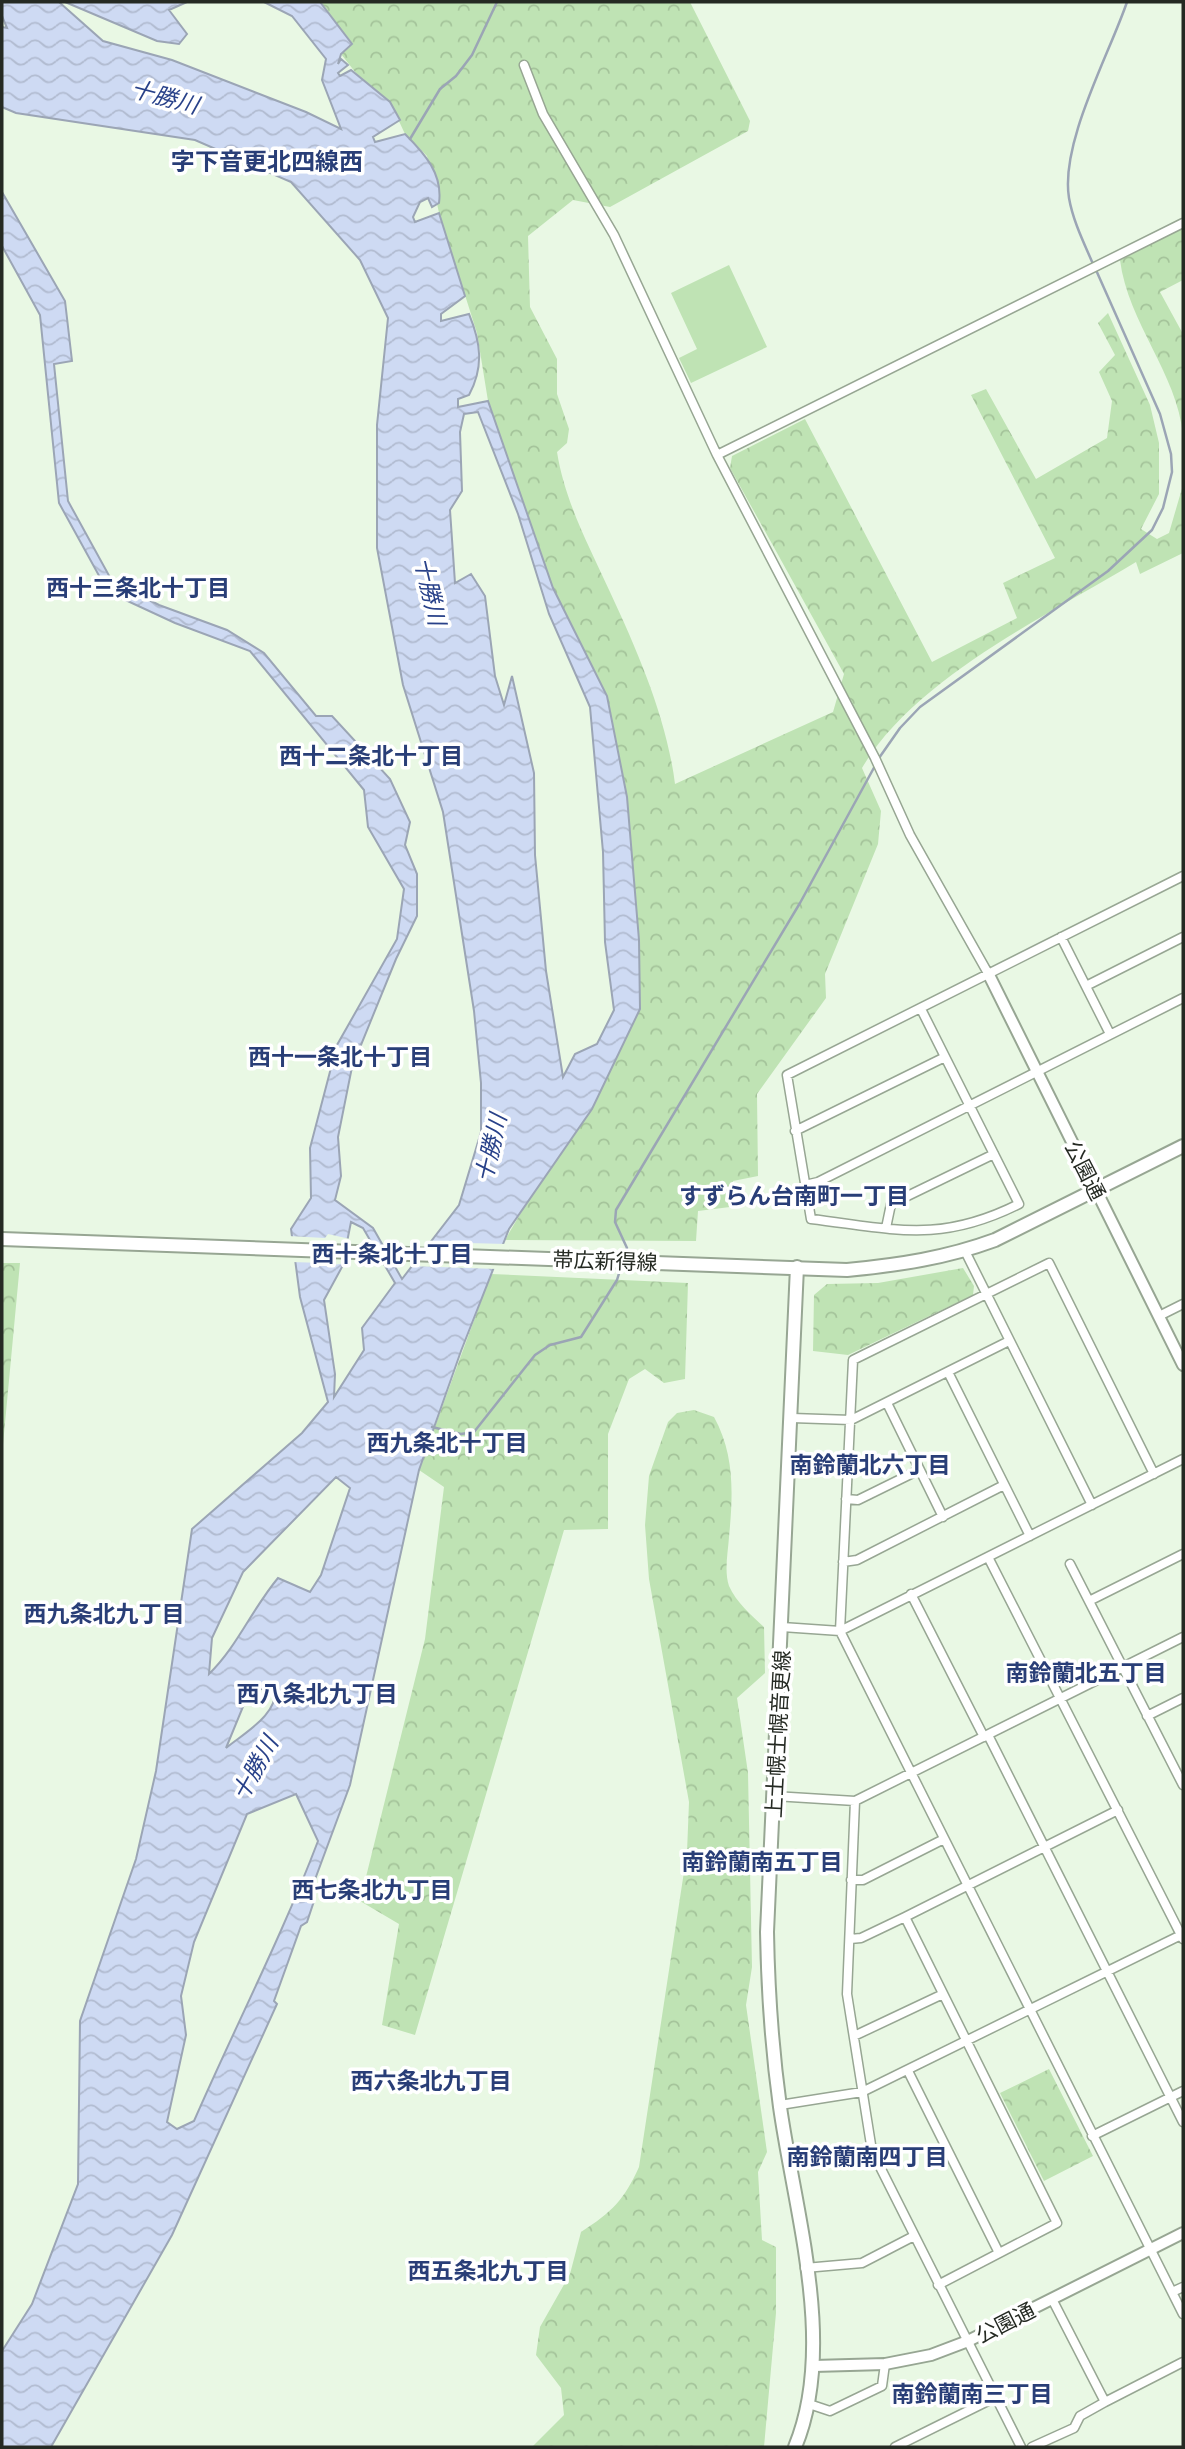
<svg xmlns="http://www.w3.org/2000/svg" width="1185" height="2449" viewBox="0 0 1185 2449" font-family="'Exo 2','Noto Sans JP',sans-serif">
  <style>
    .grass { fill: #bfe3b4 }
    .forest { fill: url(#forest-crowns) }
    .water { fill: url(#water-waves); stroke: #9ba5b5; stroke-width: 2; fill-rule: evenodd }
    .pier { fill: #e9f8e4 }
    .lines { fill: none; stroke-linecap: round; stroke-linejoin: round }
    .stream { stroke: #9ba5b5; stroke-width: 2.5 }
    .minor-casing { stroke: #97a693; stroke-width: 11 }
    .tertiary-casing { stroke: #97a693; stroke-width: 14 }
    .secondary-casing { stroke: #97a693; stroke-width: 16 }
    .primary-casing { stroke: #97a693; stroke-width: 16 }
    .minor { stroke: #fff; stroke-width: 8 }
    .tertiary { stroke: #fff; stroke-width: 10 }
    .secondary { stroke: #fff; stroke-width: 12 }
    .primary { stroke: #fff; stroke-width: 12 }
    .labels { text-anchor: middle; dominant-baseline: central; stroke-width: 7; stroke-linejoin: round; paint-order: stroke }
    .street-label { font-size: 21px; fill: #252a23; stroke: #fff }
    .water-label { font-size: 23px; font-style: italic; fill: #284189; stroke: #fff }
    .neighbourhood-label { font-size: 23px; font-weight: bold; fill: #293e77; stroke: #fff }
    .quarter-label { font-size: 24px; font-weight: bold; fill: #293e77; stroke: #fff }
  </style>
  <defs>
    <pattern id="forest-crowns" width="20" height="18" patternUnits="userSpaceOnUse" patternTransform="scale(1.75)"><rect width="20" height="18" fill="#bfe3b4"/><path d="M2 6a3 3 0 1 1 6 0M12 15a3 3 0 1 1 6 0" fill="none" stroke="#a4c39a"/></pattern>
    <pattern id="water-waves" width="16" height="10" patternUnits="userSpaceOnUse" patternTransform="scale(1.75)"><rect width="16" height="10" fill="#cedaf3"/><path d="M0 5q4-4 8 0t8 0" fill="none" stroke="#b1bbd0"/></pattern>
  </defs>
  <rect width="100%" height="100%" fill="#e9f8e4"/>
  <!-- grass -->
  <path class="grass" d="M729,265L767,347L691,383L679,358L697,349L671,293Z"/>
  <!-- forest -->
  <path class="forest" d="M320,2H690L750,121L748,131L610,207L573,200L528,236L530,307L557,359V394L569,429L567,443L557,452C565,502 589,546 610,592C638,652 667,719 675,784L833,712L844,674L730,468L732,456L805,419L932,662L1017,618L1003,583L1055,558L971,395L986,389L1036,479L1107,438L1112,401L1099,372L1115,355L1098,323L1108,313L1150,405L1159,443V494L1141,529L1157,539L1169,533L1183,485V553L1140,574L1136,562C1047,616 916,677 862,768L881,811L878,844L825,974L826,998L757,1094L758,1176L733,1181L730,1207L698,1211L696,1241L505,1240L640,1009L639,940L627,797L607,696L553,588L488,401L477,333L439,213L427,156L405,134L390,102L359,77L341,54L352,43Z
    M1183,228V280L1160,292L1183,334V435C1177,373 1128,323 1120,260Z
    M2,1263H20L2,1455Z
    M963,1268L974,1286L973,1295L848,1355L813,1351L814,1295L827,1284L878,1283Z
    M491,1274L688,1283L685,1379L664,1383L645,1369L629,1379L608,1434V1529L564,1530L415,2035L382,2025L399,1924L360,1901L425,1639L444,1487L419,1470Z
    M694,1410L714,1417C735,1455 733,1495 729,1537C728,1552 724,1571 729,1586C736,1602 751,1615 764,1627L765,1673L737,1698L748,1773L752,1967L746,2005L767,2152L758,2172L762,2240L776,2247V2313L764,2447H532L564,2415L561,2388L536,2355L540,2327L570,2274L581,2232C612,2212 624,2200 639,2167L687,1852L689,1802L649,1579L645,1525L649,1476L668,1422L677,1413Z
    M1049,2069L1093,2156L1044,2181L1000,2093Z"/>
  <!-- water -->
  <path class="water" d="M2,2H59L103,41L172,60L306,112L341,129L322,80L326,59L292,16L264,2H320L352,44L341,54L338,64L341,59L348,65L338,73L340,76L351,70L390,102L400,120L373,137L375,142L405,134C425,154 443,174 439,203L432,207L428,198L420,202L413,217L415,222L439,213L465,296L441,314V321L469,314C481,343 484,367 469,395L458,399V407L488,401L553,588L607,696L627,797L639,940L640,1009L592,1109L509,1229L461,1351L419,1470L350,1785L310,1893L315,1898L307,1922L301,1926L274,2001L277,2004L172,2235L51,2447H2V2351L32,2304L78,2184L80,2021L136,1859L156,1771L192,1529L302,1433L328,1402L300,1297L291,1229L311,1198L310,1148L337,1045L397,939L404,889L368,827L364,790L250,651L175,623L108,592L59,503L40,315L2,246V192L65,301L72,361L54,364L68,501L112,581L159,605L227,630L264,653L316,716H332L390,779L410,822L405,845L417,874V916L396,959L352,1067L338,1137L341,1176L335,1200L373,1228L402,1279L459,1205L481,1132V1083L474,1011L443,812L403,685L377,548V425L388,318L360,260L291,182L195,140L16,113L2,107V27L7,28L2,16ZM478,412L518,514L549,614L590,707L603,852L605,942L614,1010L597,1044L575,1054L563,1077L546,971L535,855L534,773L512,676L504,705L495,676L485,596L471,574L455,583L450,510L462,491L460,432L464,414ZM351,1222L363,1228L395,1283L362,1328L364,1350L334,1397L335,1374L324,1300L342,1267ZM336,1477L350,1488L321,1575L310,1592L278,1578C252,1609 237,1647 209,1674L212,1638L243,1572ZM275,1686C280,1714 244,1733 226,1748L249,1692ZM296,1794L318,1841C282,1936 235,2027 194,2121L177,2129L167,2122L186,2035L181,1996L194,1942L247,1814Z
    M65,2H187L169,10L187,34L179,44L157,41Z"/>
  <!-- pier -->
  <path class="pier" d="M328,1234L350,1239L346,1263L327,1266L324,1263L291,1262L288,1236L325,1238Z
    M427,1242L507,1244L497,1269L409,1266Z"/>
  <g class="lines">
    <!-- stream -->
    <path class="stream" d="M410,139L440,89L456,76L472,55L497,2
      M1093,264C1084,243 1073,221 1069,198C1060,143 1109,55 1127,2
      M879,758L900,728L920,707L1108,571L1152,530L1163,508L1172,472L1171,454L1160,414L1096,270
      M624,1258L627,1248L615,1222L616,1210L800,903L876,764
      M432,1427L461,1434L474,1432L535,1355L550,1345L581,1337L617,1280L621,1267"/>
    <!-- minor casing -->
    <g class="minor-casing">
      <path id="minor" d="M524,65L543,114L614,235L717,455L875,758L910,835L989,975
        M717,455L1183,223
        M1061,937L1110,1034
        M1086,986L1183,937
        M921,1009L1019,1204C939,1244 895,1229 811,1219L787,1075L1183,876
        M795,1131L945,1057
        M805,1185L818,1182L1183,998
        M886,1228L891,1204L994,1154
        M965,1251L1092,1505
        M1159,1316L1183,1304
        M948,1372L1030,1536
        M887,1403L943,1517
        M792,1418L851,1420L1009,1341
        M1154,1474L1049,1263L853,1360L840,1631L1183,2314
        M846,1499L858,1500L919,1470
        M988,1557L1183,1939
        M843,1562L857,1560L1004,1485
        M1070,1564L1183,1785
        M911,1594L984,1737
        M1089,1601L1183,1554
        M782,1627L840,1631L1183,1459
        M1147,1716L1183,1698
        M988,1735L1183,2122
        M774,1796L855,1801L1183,1637
        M855,1801L847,1994L872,2151L1021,2447
        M851,1880H863L944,1839
        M905,1917L1057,2223L938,2285
        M850,1939L861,1938L905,1917L1118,1810
        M854,2036L943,1994
        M908,2071L999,2253
        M780,2105L862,2092L1181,1935
        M1092,2136L1183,2091
        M805,2268L862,2263L914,2236
        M1172,2292L1183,2287
        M1105,2402L1183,2362
        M809,2404L830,2411L882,2386L885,2364
        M895,2447L996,2397
        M1032,2447L1074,2428L1080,2416L1105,2402L1052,2299"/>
    </g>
    <!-- tertiary casing -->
    <g class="tertiary-casing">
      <path id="tertiary" d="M989,975L1183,1365
        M814,2366L885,2364L931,2355L968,2341L1183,2233"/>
    </g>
    <!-- secondary casing -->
    <g class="secondary-casing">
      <path id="secondary" d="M795,2447C837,2346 795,2213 780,2107C772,2049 768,1990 767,1932L797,1267"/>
    </g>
    <!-- primary casing -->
    <g class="primary-casing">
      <path id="primary" d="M2,1239L847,1270C899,1265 946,1258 995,1240L1183,1146"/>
    </g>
    <!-- minor -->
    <use href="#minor" class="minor"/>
    <!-- tertiary -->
    <use href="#tertiary" class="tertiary"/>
    <!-- secondary -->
    <use href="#secondary" class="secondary"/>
    <!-- primary -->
    <use href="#primary" class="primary"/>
  </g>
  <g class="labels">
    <!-- street labels -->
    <g class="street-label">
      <text transform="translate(1086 1170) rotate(63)">公園通</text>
      <text transform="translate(605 1260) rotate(2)">帯広新得線</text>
      <text transform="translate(777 1734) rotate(-87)">上士幌士幌音更線</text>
      <text transform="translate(1005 2322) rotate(-27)">公園通</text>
    </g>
    <!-- water labels -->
    <g class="water-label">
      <text transform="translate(165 96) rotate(15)">十勝川</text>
      <text transform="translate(431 591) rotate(77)">十勝川</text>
      <text transform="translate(490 1148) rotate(-77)">十勝川</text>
      <text transform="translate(254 1768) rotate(-61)">十勝川</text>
    </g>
    <!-- neighbourhood labels -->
    <g class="neighbourhood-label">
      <text x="138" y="587">西十三条北十丁目</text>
      <text x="371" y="755">西十二条北十丁目</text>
      <text x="340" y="1056">西十一条北十丁目</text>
      <text x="794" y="1195">すずらん台南町一丁目</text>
      <text x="392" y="1253">西十条北十丁目</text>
      <text x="447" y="1442">西九条北十丁目</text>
      <text x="870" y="1464">南鈴蘭北六丁目</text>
      <text x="104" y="1613">西九条北九丁目</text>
      <text x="1086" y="1672">南鈴蘭北五丁目</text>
      <text x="317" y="1693">西八条北九丁目</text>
      <text x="762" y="1861">南鈴蘭南五丁目</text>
      <text x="372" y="1889">西七条北九丁目</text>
      <text x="431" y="2080">西六条北九丁目</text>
      <text x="867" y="2156">南鈴蘭南四丁目</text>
      <text x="488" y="2270">西五条北九丁目</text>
      <text x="972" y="2393">南鈴蘭南三丁目</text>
    </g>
    <!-- quarter labels -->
    <g class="quarter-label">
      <text x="267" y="160">字下音更北四線西</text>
    </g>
  </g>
  <!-- border -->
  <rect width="1185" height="2449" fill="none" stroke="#252a23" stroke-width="7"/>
</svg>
